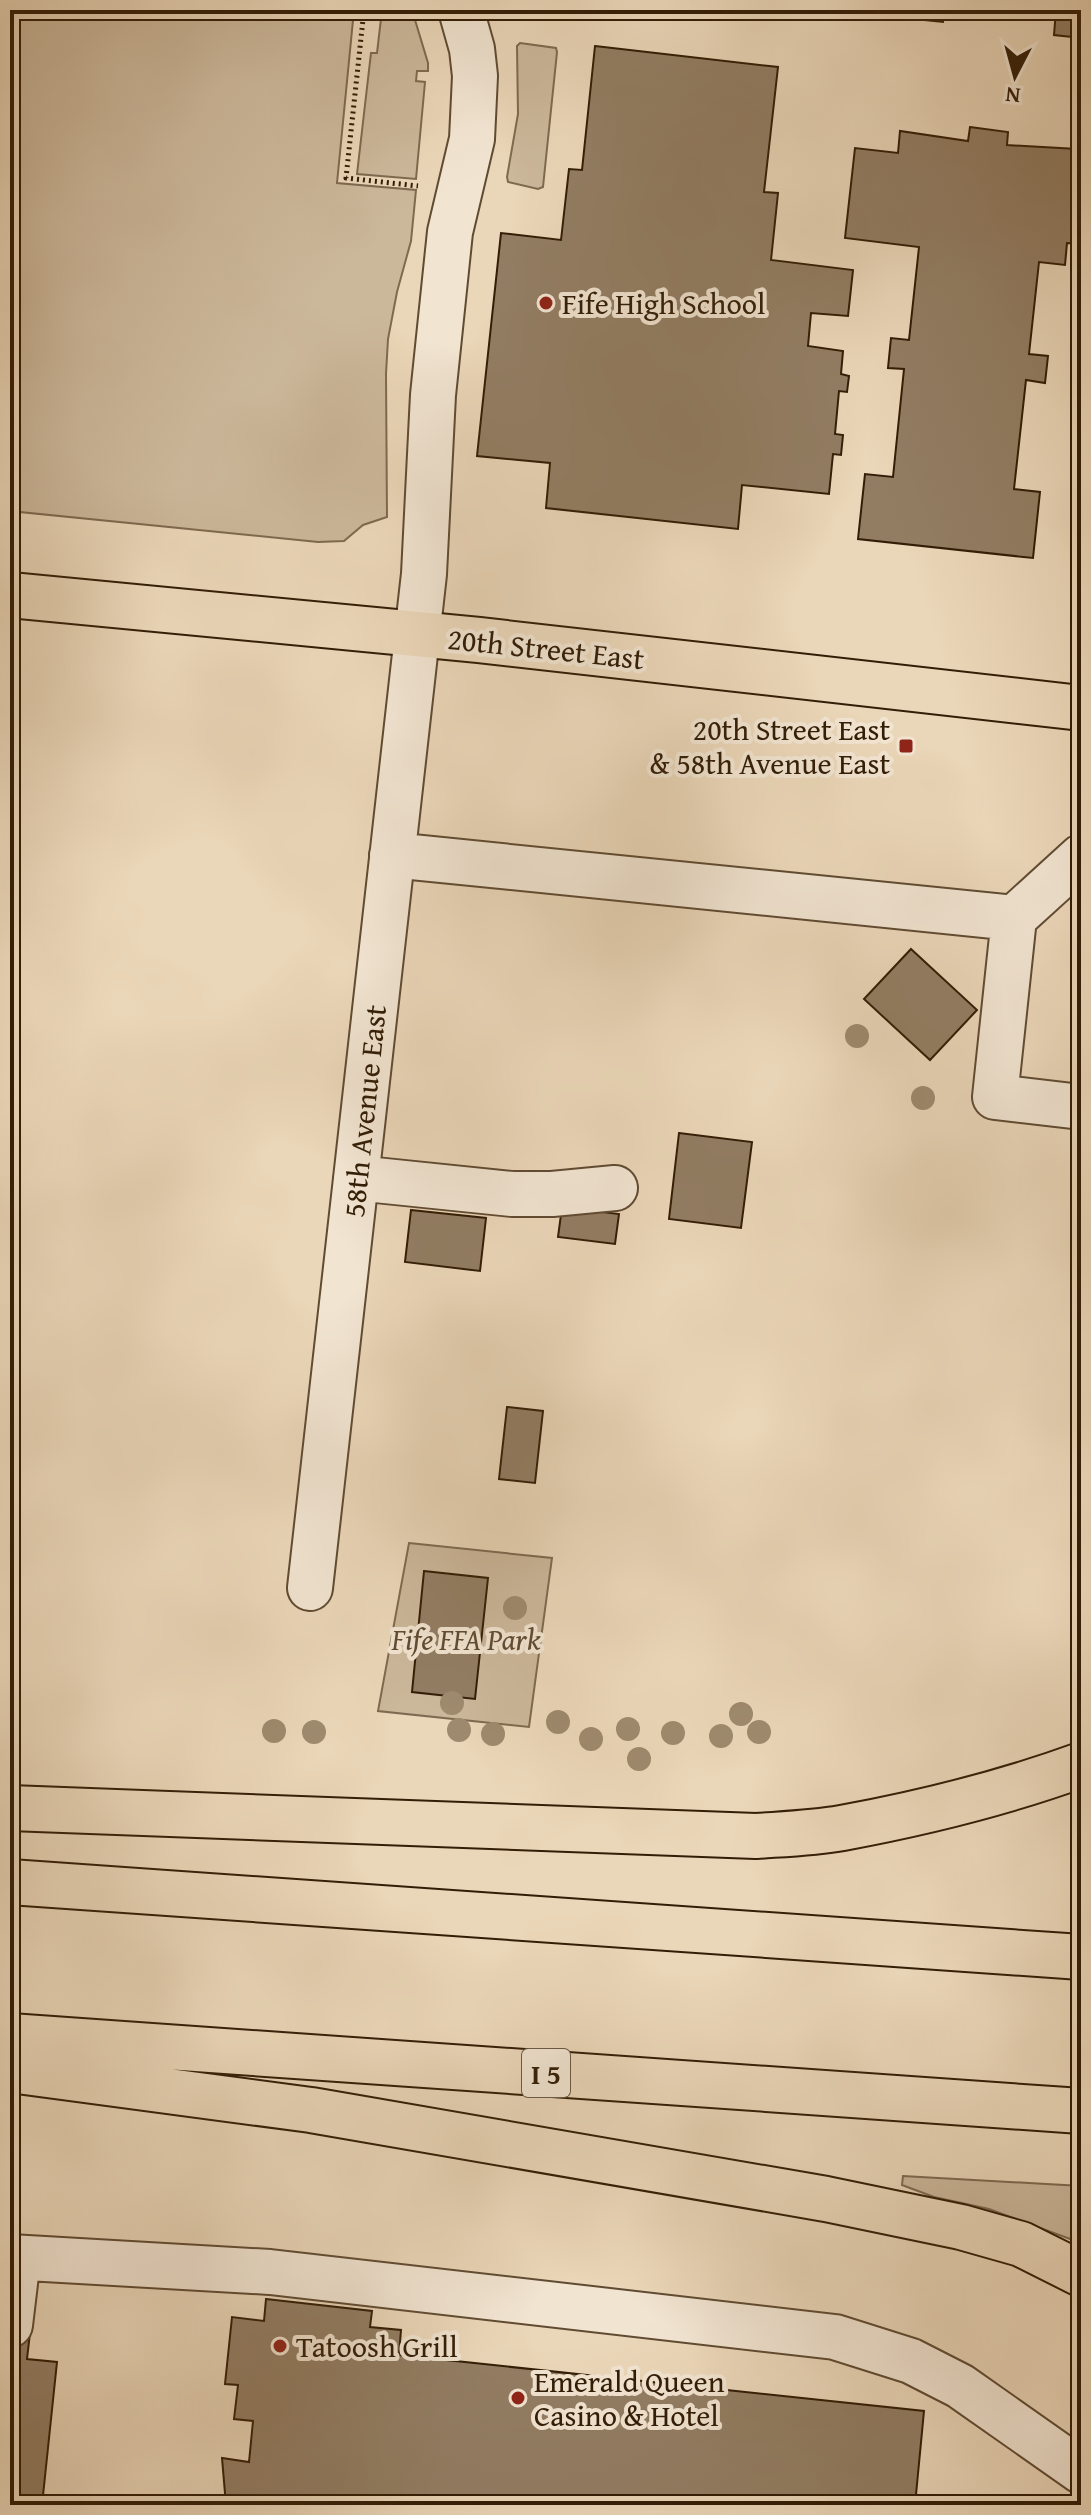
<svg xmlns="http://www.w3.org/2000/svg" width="1091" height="2515" viewBox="0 0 1091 2515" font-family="'Gentium Book Plus',serif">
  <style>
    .green { fill: #cbb79a; stroke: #7e6a50; stroke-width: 2 }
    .building { fill: #927d63; stroke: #321d06; stroke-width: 2 }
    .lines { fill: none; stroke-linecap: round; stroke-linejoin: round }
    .minor-casing { stroke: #604b32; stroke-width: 48 }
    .major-casing { stroke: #321d06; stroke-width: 48 }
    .highway-casing { stroke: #321d06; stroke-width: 48 }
    .path { stroke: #321d06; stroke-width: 5; stroke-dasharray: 2 4; stroke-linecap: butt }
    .minor { stroke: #f1e4d1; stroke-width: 44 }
    .major { stroke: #ead6b8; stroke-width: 44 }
    .highway { stroke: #ead6b8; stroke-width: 44 }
    .tree { fill: #9e8a6e }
    .poi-dot { fill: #8f2418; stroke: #f1e4d1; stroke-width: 3 }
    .labels { text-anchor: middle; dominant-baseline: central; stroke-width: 8; stroke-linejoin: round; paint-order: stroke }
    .shield { fill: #f1e4d1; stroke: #6b5943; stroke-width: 2 }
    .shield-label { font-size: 28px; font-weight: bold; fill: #321d06 }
    .poi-label { font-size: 30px; fill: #321d06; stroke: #f1e4d1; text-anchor: start }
    .street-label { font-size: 30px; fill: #321d06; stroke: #f1e4d1 }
    .park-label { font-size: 30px; font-style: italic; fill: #604b32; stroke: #f1e4d1 }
  </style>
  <rect width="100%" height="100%" fill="#ead6b8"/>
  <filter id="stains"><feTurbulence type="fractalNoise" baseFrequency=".0025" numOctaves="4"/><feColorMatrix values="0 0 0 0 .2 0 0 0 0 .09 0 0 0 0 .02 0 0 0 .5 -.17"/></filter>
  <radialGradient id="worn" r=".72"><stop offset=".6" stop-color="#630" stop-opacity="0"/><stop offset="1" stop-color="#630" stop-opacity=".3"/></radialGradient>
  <!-- green -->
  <path class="green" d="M10,10H354L337,183L416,190L411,241L397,292L388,339L386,374L387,517L363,525L344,541L318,542L10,511Z
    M382,10H412L428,63V71H417L416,81L425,82L416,179L357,174L371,53H377Z
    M520,43L556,48L557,52L543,187L538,189L508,182L507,177L518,114L517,46Z
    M409,1543L552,1558L529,1727L378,1711Z
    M903,2176L1081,2186V2243L989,2209L934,2197L902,2185Z"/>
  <!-- building -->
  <path class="building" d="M825,10H944L943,22Z
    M1056,10H1081V38L1054,35Z
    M595,46L778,67L764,192L778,193L771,260L853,270L848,316L811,313L808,346L843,351L841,374L849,376L847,392L839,391L835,434L843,435L841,455L833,454L829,494L742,485L738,529L546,508L550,463L477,456L501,233L561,240L569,169L582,170Z
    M970,127L1008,132L1007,145L1077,149L1074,173H1081V244L1067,243L1065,265L1039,262L1029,354L1048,356L1045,383L1026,380L1014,489L1040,492L1033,558L858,539L865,474L893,477L904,369L888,368L891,338L909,340L919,247L845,238L855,148L898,153L900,131L968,141Z
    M911,949L977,1010L930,1060L864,999Z
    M679,1133L752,1142L741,1228L669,1219Z
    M562,1207L619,1214L615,1244L558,1237Z
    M411,1210L486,1218L480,1271L405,1262Z
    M507,1407L543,1411L535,1483L499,1479Z
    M424,1571L488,1578L475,1699L412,1692Z
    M266,2299L372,2311L370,2327L401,2330L399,2355L924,2411L915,2505H226L222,2458L249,2462L253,2421L234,2419L238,2385L225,2384L232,2317L264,2321Z
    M10,2331L30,2333L27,2359L57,2362L42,2505H10Z"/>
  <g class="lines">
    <!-- minor casing -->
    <g class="minor-casing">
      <path id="minor" d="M392,855L1014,918
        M1081,857L1014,918L995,1097L1081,1107
        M356,1178L512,1194H552L615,1188
        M310,1588L424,574L433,395L450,232L472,139L475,76L472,49L461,10
        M10,2257L270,2272L835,2337L911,2361L960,2386L1081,2471
        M10,2325L18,2258"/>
    </g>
    <!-- major casing -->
    <g class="major-casing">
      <path id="major" d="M10,595L479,640L1081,708"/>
    </g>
    <!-- highway casing -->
    <g class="highway-casing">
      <path id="highway" d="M10,1808L756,1836C785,1834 814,1833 842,1828C923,1813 1004,1793 1081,1765
        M10,1882L1081,1957
        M10,2036L1081,2111
        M10,2070L311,2110L826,2199L961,2227L1021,2244L1081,2274"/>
    </g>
    <!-- path -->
    <path class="path" d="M364,10L346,178L418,186"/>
    <!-- minor -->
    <use href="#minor" class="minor"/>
    <!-- major -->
    <use href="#major" class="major"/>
    <!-- highway -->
    <use href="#highway" class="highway"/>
  </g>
  <!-- trees -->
  <g class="tree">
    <circle cx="857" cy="1036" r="12"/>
    <circle cx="923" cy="1098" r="12"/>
    <circle cx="515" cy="1608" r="12"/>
    <circle cx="452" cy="1703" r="12"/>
    <circle cx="741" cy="1714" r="12"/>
    <circle cx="558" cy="1722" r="12"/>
    <circle cx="628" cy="1729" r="12"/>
    <circle cx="459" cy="1730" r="12"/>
    <circle cx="274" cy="1731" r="12"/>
    <circle cx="314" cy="1732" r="12"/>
    <circle cx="759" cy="1732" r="12"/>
    <circle cx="673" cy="1733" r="12"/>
    <circle cx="493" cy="1734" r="12"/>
    <circle cx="721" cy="1736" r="12"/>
    <circle cx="591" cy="1739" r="12"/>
    <circle cx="639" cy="1759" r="12"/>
  </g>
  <!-- markers -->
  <g class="poi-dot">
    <circle cx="546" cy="303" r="8"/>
    <rect x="898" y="738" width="16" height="16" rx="4"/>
    <circle cx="280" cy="2346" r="8"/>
    <circle cx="518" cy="2398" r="8"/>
  </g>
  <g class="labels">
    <!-- shield labels -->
    <rect class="shield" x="522" y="2049" width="48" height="48" rx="6"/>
    <g class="shield-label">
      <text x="546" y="2073">I 5</text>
    </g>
    <!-- poi labels -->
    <g class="poi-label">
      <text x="562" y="303">Fife High School</text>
      <text x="890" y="729" text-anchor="end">20th Street East<tspan x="890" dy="34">&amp; 58th Avenue East</tspan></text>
      <text x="296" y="2346">Tatoosh Grill</text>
      <text x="534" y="2381">Emerald Queen<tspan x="534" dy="34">Casino &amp; Hotel</tspan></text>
    </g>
    <!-- street labels -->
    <g class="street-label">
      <text transform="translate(546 648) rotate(6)">20th Street East</text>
      <text transform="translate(364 1111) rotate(-84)">58th Avenue East</text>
    </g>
    <!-- park labels -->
    <g class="park-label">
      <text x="466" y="1639">Fife FFA Park</text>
    </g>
  </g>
  <!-- margin -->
  <rect width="1091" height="2515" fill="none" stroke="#ead6b8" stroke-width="40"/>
  <rect x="12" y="12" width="1067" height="2491" fill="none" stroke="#321d06" stroke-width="4"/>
  <rect x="20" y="20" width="1051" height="2475" fill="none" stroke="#321d06" stroke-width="2"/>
  <!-- north arrow -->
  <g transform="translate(1015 76) rotate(186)" stroke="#f1e4d1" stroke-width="6" paint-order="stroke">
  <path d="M0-6L14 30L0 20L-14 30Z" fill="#321d06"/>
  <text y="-12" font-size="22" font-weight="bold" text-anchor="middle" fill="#321d06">N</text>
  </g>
  <rect width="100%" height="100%" filter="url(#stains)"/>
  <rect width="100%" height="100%" fill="url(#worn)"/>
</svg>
